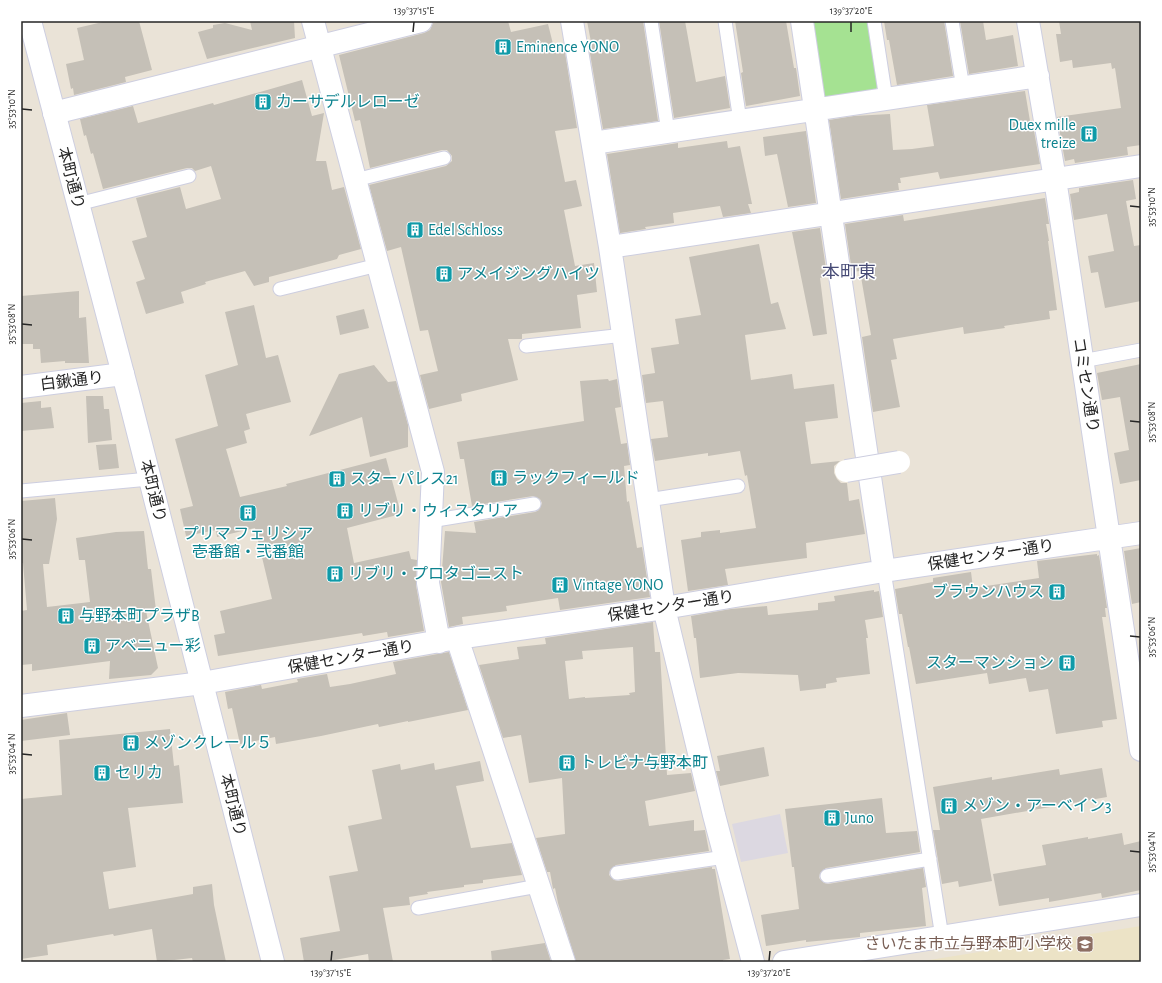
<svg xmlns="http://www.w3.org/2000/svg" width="1162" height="983" viewBox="0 0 1162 983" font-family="'Alegreya Sans','Noto Sans JP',sans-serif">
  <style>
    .industrial { fill: #dcd8e1 }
    .education { fill: #ece3c6 }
    .green { fill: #a5e292 }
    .building { fill: #c5c0b7; fill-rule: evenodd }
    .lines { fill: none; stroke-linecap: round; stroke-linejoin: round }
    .lane-casing { stroke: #cdcee0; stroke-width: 15 }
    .street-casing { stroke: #cdcee0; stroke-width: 24 }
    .secondary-casing { stroke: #cdcee0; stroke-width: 24 }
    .lane { stroke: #fff; stroke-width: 13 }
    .street { stroke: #fff; stroke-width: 22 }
    .secondary { stroke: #fff; stroke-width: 22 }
    .street-bridge-casing { stroke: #cdcee0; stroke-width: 24; stroke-linecap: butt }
    .street-bridge { stroke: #fff; stroke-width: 22 }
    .ticks { fill: none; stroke: #262626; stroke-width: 1.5 }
    .labels { text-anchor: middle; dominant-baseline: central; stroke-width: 3; stroke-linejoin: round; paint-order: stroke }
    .culture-label { font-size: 16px; fill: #0d838f; stroke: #fff; text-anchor: start }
    .street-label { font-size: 16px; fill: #262626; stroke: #fff }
    .education-label { font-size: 16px; fill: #785e54; stroke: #fff; text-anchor: end }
    .quarter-label { font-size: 18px; fill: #474b76; stroke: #fff }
    .neatline { fill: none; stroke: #262626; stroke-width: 1.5 }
    .ticks-label { font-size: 10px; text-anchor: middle; fill: #262626 }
  </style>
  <rect width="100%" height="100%" fill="#eae3d7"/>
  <!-- industrial -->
  <path class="industrial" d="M780,814L788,853L741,862L732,824Z"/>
  <!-- education -->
  <path class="education" d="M1141,926V962H917Z"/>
  <!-- green -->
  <path class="green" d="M807,21H867L878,86L872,95L825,101Z"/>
  <!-- building -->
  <path class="building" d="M107,21H139L152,70L125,77L126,82L74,95L73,88L71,89L66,64L84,60L77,28Z
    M250,21H294L295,38L207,59L198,32L213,28V25L225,23L252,30Z
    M442,21H508L511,32L548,24L554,48L564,46L577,128L555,131L565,182L576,180L582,206L564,210L575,266L594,263L597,292L577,295L581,328L522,334V339H508L518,380L461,394L462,401L429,409L420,375L438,371L428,330L420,331L401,247L387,251L369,185L446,166L452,161V156L447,150H442L370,168L360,120L355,121L339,55L424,33L430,30L433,23Z
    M587,21H643L658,121L603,129L588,42H591Z
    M659,21H685L696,82L725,76L730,108L674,118Z
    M735,21H786L794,68H796L800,96L746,106L741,73L743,72Z
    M884,21H944L953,76L897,85L889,40H887Z
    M960,21H983L986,40L1013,35L1018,66L969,74Z
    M1059,21H1140L1141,29V145L1127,147L1128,155L1075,163L1074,159L1065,161L1057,117L1121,108L1115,68L1112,69L1111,63L1073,68L1072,60L1060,62L1056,34H1061Z
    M302,80L312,116L324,113L316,161H326L332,190L344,187L361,249L339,255L337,259L330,261L269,277V282L254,286L245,271L205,282L206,284L181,292L184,303L146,314L136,282L145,279L132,241L147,237L136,198L180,187L186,209L221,199L211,166L195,171L192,168H187L103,189L93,153L91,154L86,135L84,136L80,119L133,106L138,123L213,103L214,105Z
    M1025,91L1030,121L1032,120L1040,164L940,179L938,172L900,178L901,183H898L899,190L841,199L829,120L854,116L890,114L893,150L912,149L934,146L927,105Z
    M806,131L816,203L788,207L777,154L765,156L763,137Z
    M727,141L728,148L740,146L752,204H748L751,213L723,217L720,206L673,213L674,223L645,227L646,229L620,233L607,154L678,143V148Z
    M1133,180L1136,199L1126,201L1134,246L1141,245V301L1105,308L1098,272L1091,273L1088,256L1114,251L1107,214L1074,220L1070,194L1079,192V188Z
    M1045,198L1049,224H1046L1049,241H1048L1057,310L1049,311L1050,319L1004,326L1005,328L964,334L963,327L893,339L897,359L891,360L900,407L873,412L862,337L871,335L860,271L852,272L845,224L903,215L904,221Z
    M820,228L827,276L820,278L827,334L813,336L792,232Z
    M759,244L771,304L778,302L786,329L745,335L751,380L792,374L794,389L834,384L838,418L805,422L811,464L840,461L834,466V473L837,479L841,483H847L849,501L859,499L865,534L806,543L807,558L725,569L728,585L688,591L681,540L701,537V532L720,530V533L756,528L747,475L745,476L740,451L708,456V453L655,461L651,439L668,437L663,401L646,403L642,375L655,373L651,348L679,344L675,319L701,315L689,257Z
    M79,291V318L86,317L89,363H65V361L41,363L40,349H33V344H21V296Z
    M254,305L266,358L278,355L291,402L246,414L250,429L244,431L247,443L226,449L240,497L287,486L286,484L386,458L401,514L347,528L354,563L409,551L411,559L417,560L416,585L424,631L388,637L387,632L363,636L362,633L218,656L214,635L225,633L220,611L272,599L255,528L217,537L216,530L186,536L180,509L193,506L175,439L218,426L205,375L238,365L225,312Z
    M364,309L369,328L340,335L336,316Z
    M1141,364V480L1120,484L1114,453L1129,450L1120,397L1102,400L1097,373Z
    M374,365L388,382L396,381L408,425V447L370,457L362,417L309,436L339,374Z
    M608,379L609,381L617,379L621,407L615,408L621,444L627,443L630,465L624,466L627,502L629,501L637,548L642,547L650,597L560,610L558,598L506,606L507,611L462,617L463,624L449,627L441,582L445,531L476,533L474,522L535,512L539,510L542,503L540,499L533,496L472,506L464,459H460L457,442L584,421L580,381Z
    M86,396H103L104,409H109L112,440L88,443Z
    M41,401V408L51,407L54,428L21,431V403Z
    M116,444L119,468L99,470L96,445Z
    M55,498L57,519L49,564H43L47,607L90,602L85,560H79L76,538L116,532L144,531L148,569H151L156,610L146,611L158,668L151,675L109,679L110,661L32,671V664L21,665V611L27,610L23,563H21V501Z
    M1141,548V602L1132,604L1124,551Z
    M1097,554V556L1099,555L1107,608H1105L1106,617H1102L1117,719L1102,721L1103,727L1056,734L1048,689L1029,692L1026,678L989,684L987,673L916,684L909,647H908L902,614H899L895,589L933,582V578L971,572L973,588L1039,578L1037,561Z
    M874,590V592L879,591L883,617L865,620L868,638H866L870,674L836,678L837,682L826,684V688L800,691L798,675L738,673L700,678L696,638H694L691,616L731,609L767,606L768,615L818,610V603L835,601L834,596Z
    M653,622L655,652H660L667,775L691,773L695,791L645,801L649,826L694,820V831L705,830L709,851L616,865L610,870L609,875L614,880L618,881L712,867V869H715L730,959L723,960V962H576L558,903L555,888L553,889L550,872H547L536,838L565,834L562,778L529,783L521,735L503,738L479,665L519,659L517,647L546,644L545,638ZM633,647L635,692L629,693L630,695L585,698V697L569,699L565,661L583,659L582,651Z
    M449,652L468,710L408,722V721L379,727L378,724L321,736L276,744L275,737L240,744L232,708L228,709L225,692L261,685L262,689L298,682L297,679L327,674L330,687L350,684L396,674L393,662Z
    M67,713L70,735L21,741V720Z
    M170,729L174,766L179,765L183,803L128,808L136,867L103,872L109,909L193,894V887L212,884L214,905L226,962H193L192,958L157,962L152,929L114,936L113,934L47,945L48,955L21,959V799L62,795L59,740Z
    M764,747L769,776L720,786L716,771H720L717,756Z
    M480,761L484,781L456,786L471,848L512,843L522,875L483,880V883L464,885V887L427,892L428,894L409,897L410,905L383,908L393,962H369L368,954L323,962H304L300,938L340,931L329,876L358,871L348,826L382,819L372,770L400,764L401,770L434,763L435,770Z
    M1102,768L1107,797L981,819L992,881L959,887L958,881L942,884L933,830H940L933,787L992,777V780L1059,769L1060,775Z
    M882,798L886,833L917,831L920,852L826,868L820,873L819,878L824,883L828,884L923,868L926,887L922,888L926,926L860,933V937L806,942V940L766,946L761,915L799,909L794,867H792L785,809Z
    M1122,833L1124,845L1141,841V890L1102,898L1101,893L1049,902V898L999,906L993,874L1046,865L1042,845L1088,837V839Z
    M545,943L551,962H492L491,951Z"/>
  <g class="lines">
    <!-- lane casing -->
    <g class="lane-casing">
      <path id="lane" d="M651,21L668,132
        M725,21L740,121
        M874,21L886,99
        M952,21L963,88
        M355,180L444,158
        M78,204L189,176
        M280,289L378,265
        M526,346L624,335
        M1082,361L1141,350
        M21,491L149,479
        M648,500L738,486
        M430,521L534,504
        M884,571L942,937
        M617,873L725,857
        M827,876L930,859
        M418,908L538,886"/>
    </g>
    <!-- street casing -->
    <g class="street-casing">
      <path id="street" d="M313,21L433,472L428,583L439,642
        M572,21L610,247L664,608L714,815L753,962
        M802,21L884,571
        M1028,21L1055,179L1141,750
        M54,113L421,21
        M593,143L1038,76
        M610,247L1141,166
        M21,387L123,374
        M457,638L564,962
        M21,706L202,683L457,638L664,608L884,571L1141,533
        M784,962L1141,905"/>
    </g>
    <!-- secondary casing -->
    <g class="secondary-casing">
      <path id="secondary" d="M30,21L128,393L273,962"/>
    </g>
    <!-- lane -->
    <use href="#lane" class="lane"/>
    <!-- street -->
    <use href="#street" class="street"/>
    <!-- secondary -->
    <use href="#secondary" class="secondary"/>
    <!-- street-bridge casing -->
    <g class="street-bridge-casing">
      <path id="street-bridge" d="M846,471L899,462"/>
    </g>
    <!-- street-bridge -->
    <use href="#street-bridge" class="street-bridge"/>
  </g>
  <!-- ticks -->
  <path class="ticks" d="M413,32L414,22M851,32V22M22,109L32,110M1130,206L1140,207M22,324L32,325M1130,421L1140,422M22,539L32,540M1130,636L1140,637M22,754L32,755M1130,851L1140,852M331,961L332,951M769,961L770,951"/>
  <!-- icons -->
  <defs>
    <g id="building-square" transform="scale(0.9)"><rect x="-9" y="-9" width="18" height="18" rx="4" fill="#0f9aa8" stroke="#fff"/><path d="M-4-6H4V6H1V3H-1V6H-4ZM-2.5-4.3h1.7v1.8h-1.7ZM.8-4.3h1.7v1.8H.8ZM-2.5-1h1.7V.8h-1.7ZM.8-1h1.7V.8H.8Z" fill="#fff"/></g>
    <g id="school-square" transform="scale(0.9)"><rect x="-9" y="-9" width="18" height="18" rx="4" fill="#8d6e63" stroke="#fff"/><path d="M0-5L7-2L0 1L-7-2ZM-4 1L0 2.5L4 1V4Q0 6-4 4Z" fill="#fff"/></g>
  </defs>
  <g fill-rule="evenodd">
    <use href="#building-square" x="503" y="47"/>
    <use href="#building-square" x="263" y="102"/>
    <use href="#building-square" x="1089" y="134"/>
    <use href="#building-square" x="415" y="230"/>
    <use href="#building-square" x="444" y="274"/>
    <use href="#building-square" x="499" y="478"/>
    <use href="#building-square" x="337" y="479"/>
    <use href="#building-square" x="345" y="511"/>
    <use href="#building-square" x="248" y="513"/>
    <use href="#building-square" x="335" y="574"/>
    <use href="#building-square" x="560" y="585"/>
    <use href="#building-square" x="1057" y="592"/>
    <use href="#building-square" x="66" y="616"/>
    <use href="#building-square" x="92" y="646"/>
    <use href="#building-square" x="1067" y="663"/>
    <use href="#building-square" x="131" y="743"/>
    <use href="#building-square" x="567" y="763"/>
    <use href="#building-square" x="102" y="773"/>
    <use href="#building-square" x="949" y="806"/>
    <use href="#building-square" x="832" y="818"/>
    <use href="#school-square" x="1085" y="944"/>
  </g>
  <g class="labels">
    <!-- culture labels -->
    <g class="culture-label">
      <text x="516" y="47">Eminence YONO</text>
      <text x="276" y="102">カーサデルレローゼ</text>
      <text x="1076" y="125" text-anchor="end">Duex mille<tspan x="1076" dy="18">treize</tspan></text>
      <text x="428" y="230">Edel Schloss</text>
      <text x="457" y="274">アメイジングハイツ</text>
      <text x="512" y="478">ラックフィールド</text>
      <text x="350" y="479">スターパレス21</text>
      <text x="358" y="511">リブリ・ウィスタリア</text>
      <text x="248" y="534" text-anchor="middle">プリマ フェリシア<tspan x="248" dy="18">壱番館・弐番館</tspan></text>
      <text x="348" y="574">リブリ・プロタゴニスト</text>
      <text x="573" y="585">Vintage YONO</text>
      <text x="1044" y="592" text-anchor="end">ブラウンハウス</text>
      <text x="79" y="616">与野本町プラザB</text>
      <text x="105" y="646">アベニュー彩</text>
      <text x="1054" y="663" text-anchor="end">スターマンション</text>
      <text x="144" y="743">メゾンクレール５</text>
      <text x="580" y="763">トレビナ与野本町</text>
      <text x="115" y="773">セリカ</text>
      <text x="962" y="806">メゾン・アーベイン3</text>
      <text x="845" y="818">Juno</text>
    </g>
    <!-- street labels -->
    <g class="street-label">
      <text transform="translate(71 178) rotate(75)">本町通り</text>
      <text transform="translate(72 381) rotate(-7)">白鍬通り</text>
      <text transform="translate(1086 385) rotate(81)">コミセン通り</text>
      <text transform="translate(153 491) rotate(76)">本町通り</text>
      <text transform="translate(991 555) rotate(-9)">保健センター通り</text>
      <text transform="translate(671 606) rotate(-9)">保健センター通り</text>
      <text transform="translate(351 657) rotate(-10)">保健センター通り</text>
      <text transform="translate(233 805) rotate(76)">本町通り</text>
    </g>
    <!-- education labels -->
    <g class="education-label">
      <text x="1072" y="944">さいたま市立与野本町小学校</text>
    </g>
    <!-- quarter labels -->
    <g class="quarter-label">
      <text x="849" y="273">本町東</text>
    </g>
  </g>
  <!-- border -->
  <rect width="1162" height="983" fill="none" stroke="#ffffff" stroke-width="44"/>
  <rect x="22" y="22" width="1118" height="939" class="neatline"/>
  <g class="ticks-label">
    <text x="414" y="14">139°37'15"E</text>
    <text x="851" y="14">139°37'20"E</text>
    <text transform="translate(11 109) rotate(-90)" y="4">35°53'10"N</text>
    <text transform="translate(1151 207) rotate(-90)" y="4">35°53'10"N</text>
    <text transform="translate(11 324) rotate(-90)" y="4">35°53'08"N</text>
    <text transform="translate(1151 422) rotate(-90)" y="4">35°53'08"N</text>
    <text transform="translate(11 539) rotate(-90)" y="4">35°53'06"N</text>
    <text transform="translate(1151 637) rotate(-90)" y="4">35°53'06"N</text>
    <text transform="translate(11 754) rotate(-90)" y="4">35°53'04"N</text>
    <text transform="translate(1151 852) rotate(-90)" y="4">35°53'04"N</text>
    <text x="331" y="976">139°37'15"E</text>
    <text x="769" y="976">139°37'20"E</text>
  </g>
</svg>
